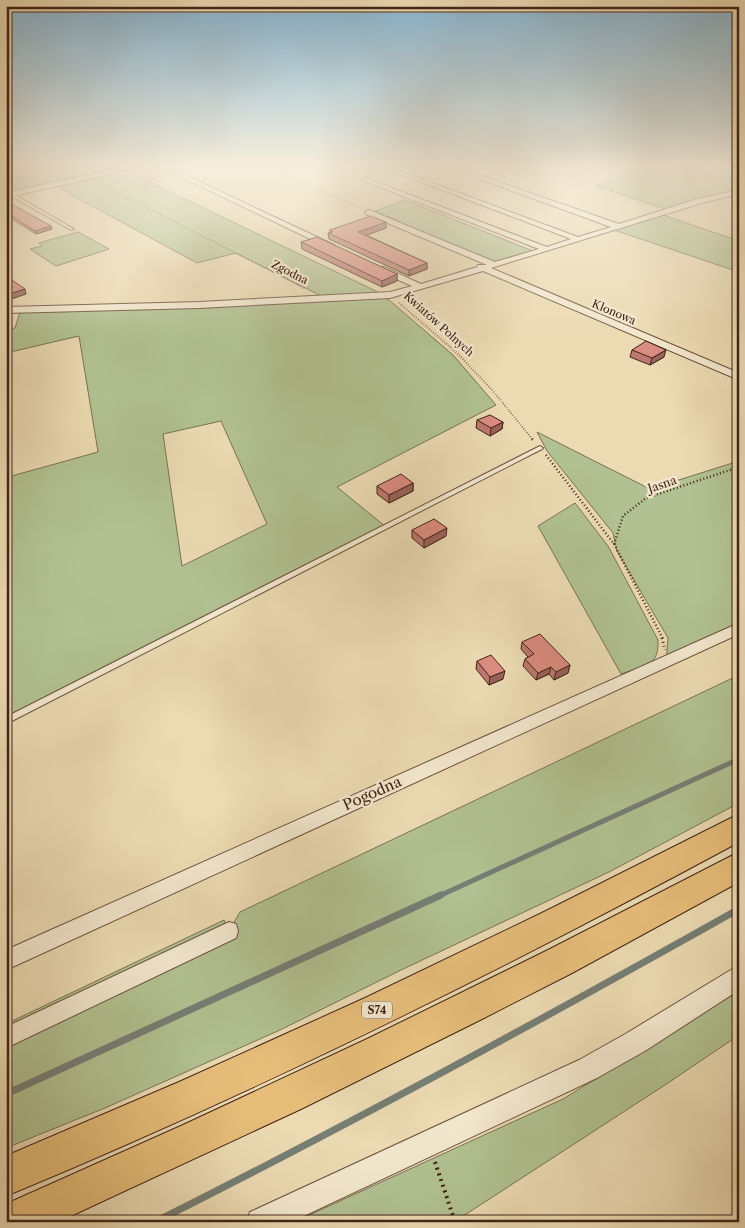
<svg xmlns="http://www.w3.org/2000/svg" width="745" height="1228" viewBox="0 0 745 1228" font-family="'Libre Caslon Text',serif">
  <style>
    .green { fill: #b1c191; stroke: #7a7254; fill-rule: evenodd }
    .lines { fill: none; stroke-linecap: round; stroke-linejoin: round }
    .stream-far1 { stroke: #767e75; stroke-width: 5 }
    .stream { stroke: #767e75; stroke-width: 7 }
    .service-casing { stroke: #6c523e; stroke-width: 2 }
    .minor-casing { stroke: #6c523e; stroke-width: 2 }
    .tertiary-casing { stroke: #6c523e; stroke-width: 2 }
    .motorway-casing { stroke: #422418; stroke-width: 2 }
    .path-far4 { stroke: #422418; stroke-width: 1; stroke-dasharray: 0.5 1; stroke-linecap: butt }
    .path-far3 { stroke: #422418; stroke-width: 2; stroke-dasharray: 0.5 2; stroke-linecap: butt }
    .path-far2 { stroke: #422418; stroke-width: 2.5; stroke-dasharray: 1 2.5; stroke-linecap: butt }
    .path-far1 { stroke: #422418; stroke-width: 3; stroke-dasharray: 1 3; stroke-linecap: butt }
    .path { stroke: #422418; stroke-width: 4; stroke-dasharray: 2 4; stroke-linecap: butt }
    .service { fill: #f2e7cd; fill-rule: evenodd }
    .minor { fill: #f2e7cd; fill-rule: evenodd }
    .tertiary { fill: #f2e7cd; fill-rule: evenodd }
    .motorway { fill: #e6bd79; fill-rule: evenodd }
    .wall { fill: #bc786e; stroke: #422418 }
    .shaded-wall { fill: #99625a; stroke: #422418 }
    .building { fill: #db8c80; stroke: #422418 }
    .labels { text-anchor: middle; dominant-baseline: central; stroke-width: 5; stroke-linejoin: round; paint-order: stroke }
    .far-street-label { font-size: 11px; fill: #422418; stroke: #f2e7cd }
    .shield { fill: #f2e7cd; stroke: #775e4e; stroke-width: 1 }
    .shield-label { font-size: 11px; font-weight: bold; fill: #422418 }
    .street-label { font-size: 12px; fill: #422418; stroke: #f2e7cd }
    .near-street-label { font-size: 15px; fill: #422418; stroke: #f2e7cd }
  </style>
  <rect width="100%" height="100%" fill="#ebdab2"/>
  <filter id="stains"><feTurbulence type="fractalNoise" baseFrequency=".004" numOctaves="4"/><feColorMatrix values="0 0 0 0 .2 0 0 0 0 .09 0 0 0 0 .02 0 0 0 .5 -.17"/></filter>
  <radialGradient id="worn" r=".72"><stop offset=".6" stop-color="#630" stop-opacity="0"/><stop offset="1" stop-color="#630" stop-opacity=".3"/></radialGradient>
  <!-- green -->
  <path class="green" d="M6,166H123L6,192Z
    M611,166H715L739,173V191L715,195L668,210L596,186L631,172Z
    M127,171L382,294L323,297L236,253L197,263L57,187Z
    M405,200L533,251L492,262L375,211Z
    M663,215L739,241V272L614,230Z
    M78,232L109,249L56,266L30,249L42,246L39,243Z
    M384,298L389,300L453,355L496,405L337,487L386,527L6,721L8,477L98,452L79,336L6,353V330L15,328L20,312ZM221,421L267,524L182,566L163,434Z
    M537,432L650,489L739,461V628L666,662L668,638L617,551L613,533L547,451Z
    M575,503L608,546L658,640C659,668 644,665 621,674L538,526Z
    M739,675V803L609,872L401,970L280,1030L105,1108L6,1148V1024L224,920L229,931L240,912Z
    M739,991V1035L668,1083L454,1222H294L563,1099Z"/>
  <g class="lines">
    <!-- stream-far1 -->
    <path class="stream-far1" d="M439,896L739,759"/>
    <!-- stream -->
    <path class="stream" d="M6,1094L441,895
      M155,1222C352,1123 547,1017 739,909"/>
    <!-- service casing -->
    <g class="service-casing">
      <path id="service" d="M11,194H13L74,229L71,230L11,196Z
        M540,446L543,448L542,449L6,724V717Z"/>
    </g>
    <!-- minor casing -->
    <g class="minor-casing">
      <path id="minor" d="M158,166H166L334,245L327,247Z
        M379,166H387L578,237L611,227L444,166H453L619,224L697,199L739,190V194L702,203L491,268L739,373V380L483,271L390,298L199,308L6,313V307L199,302L390,292L412,286L378,271V267H384L421,284L477,267L478,265H487L366,214L365,212L369,210L495,262L539,249L364,181L363,180L366,178L547,247L571,239Z
        M739,623V634L6,970V950Z
        M229,922L236,924L238,931L236,938L6,1048V1027Z"/>
    </g>
    <!-- tertiary casing -->
    <g class="tertiary-casing">
      <path id="tertiary" d="M129,166H142L6,198V193Z
        M739,965V990L645,1051L597,1078L291,1222H246L250,1212L579,1060L627,1033Z"/>
    </g>
    <!-- motorway casing -->
    <g class="motorway-casing">
      <path id="motorway" d="M739,814V842C500,971 257,1092 6,1196V1156L179,1082L365,998L548,910Z
        M739,852V882L572,973L482,1019L301,1109L118,1194L58,1222H6V1204L183,1125L367,1039L548,950Z"/>
    </g>
    <!-- path-far4 -->
    <path class="path-far4" d="M263,166L360,208
      M6,173L34,166
      M100,184L300,286"/>
    <!-- path-far3 -->
    <path class="path-far3" d="M297,284L304,288
      M399,303L457,353L493,391L533,440"/>
    <!-- path-far2 -->
    <path class="path-far2" d="M532,439L534,441
      M546,455L614,544L663,639
      M614,544L623,516L646,498L739,467"/>
    <!-- path-far1 -->
    <path class="path-far1" d="M662,638L665,650"/>
    <!-- path -->
    <path class="path" d="M435,1162L455,1222"/>
    <!-- service -->
    <use href="#service" class="service"/>
    <!-- minor -->
    <use href="#minor" class="minor"/>
    <!-- tertiary -->
    <use href="#tertiary" class="tertiary"/>
    <!-- motorway -->
    <use href="#motorway" class="motorway"/>
  </g>
  <!-- wall -->
  <path class="wall" d="M6,201L52,229L36,234L6,215Z
    M386,222V228L366,235L427,263V269L409,276L329,239L328,233H330V230Z
    M301,242L397,274V281L382,287L302,249Z
    M632,350L664,357L650,365L630,357Z
    M477,420L503,422L502,429L490,436L476,428Z
    M413,483V491L389,503L377,494V486Z
    M412,530L446,536L424,548L412,538Z
    M522,642L570,665L568,673L554,680L549,674L536,680L523,666L525,659L528,657L521,649Z
    M477,661L503,679L489,685L476,669Z"/>
  <!-- shaded-wall -->
  <path class="shaded-wall" d="M386,222V228L359,238L358,232Z
    M51,226L52,229L36,234L35,231Z
    M427,263V269L409,276V270Z
    M397,274V281L382,287V281Z
    M25,289L26,294L6,301V295Z
    M666,350L664,357L650,365L652,358Z
    M503,422L502,429L490,436L491,428Z
    M413,483V491L389,503V495Z
    M447,528L446,536L424,548V540Z
    M570,665L568,673L554,680L556,672Z
    M551,667L549,674L536,680L538,673Z
    M505,671L503,679L489,685L490,677Z"/>
  <!-- building -->
  <path class="building" d="M6,201L51,226L35,231L6,212Z
    M371,216L386,222L358,232L427,263L409,270L328,233L333,232L330,230Z
    M317,237L397,274L382,281L301,242Z
    M6,278H9L25,289L6,295Z
    M646,341L666,350L652,358L632,350Z
    M490,415L503,422L491,428L477,420Z
    M401,474L413,483L389,495L377,486Z
    M434,519L447,528L424,540L412,530Z
    M540,634L570,665L556,672L551,667L538,673L525,659L534,654L522,642Z
    M491,655L505,671L490,677L477,661Z"/>
  <!-- sky -->
  <linearGradient id="sky" x2="0" y2="1"><stop stop-color="#88b6d3"/><stop offset="0.49" stop-color="#f6eedc"/><stop offset="1" stop-color="#f6eedc" stop-opacity="0"/></linearGradient>
  <rect width="745" height="338" fill="url(#sky)"/>
  <g class="labels">
    <!-- far-street labels -->
    <g class="far-street-label">
      <text transform="translate(290 272) rotate(27)">Zgodna</text>
      <text transform="translate(614 312) rotate(23)">Klonowa</text>
      <text transform="translate(439 324) rotate(42)">Kwiatów Polnych</text>
    </g>
    <!-- shield labels -->
    <rect class="shield" x="362" y="1001.5" width="30" height="17" rx="4"/>
    <g class="shield-label">
      <text x="377" y="1010">S74</text>
    </g>
    <!-- street labels -->
    <g class="street-label">
      <text transform="translate(662 484) rotate(-19)">Jasna</text>
    </g>
    <!-- near-street labels -->
    <g class="near-street-label">
      <text transform="translate(372 793) rotate(-24)">Pogodna</text>
    </g>
  </g>
  <!-- margin -->
  <rect width="745" height="1228" fill="none" stroke="#ebdab2" stroke-width="25"/>
  <rect x="8" y="8" width="730" height="1213" fill="none" stroke="#422418" stroke-width="2.5"/>
  <rect x="12" y="12" width="720" height="1203" fill="none" stroke="#422418"/>
  <rect width="100%" height="100%" filter="url(#stains)"/>
  <rect width="100%" height="100%" fill="url(#worn)"/>
</svg>
